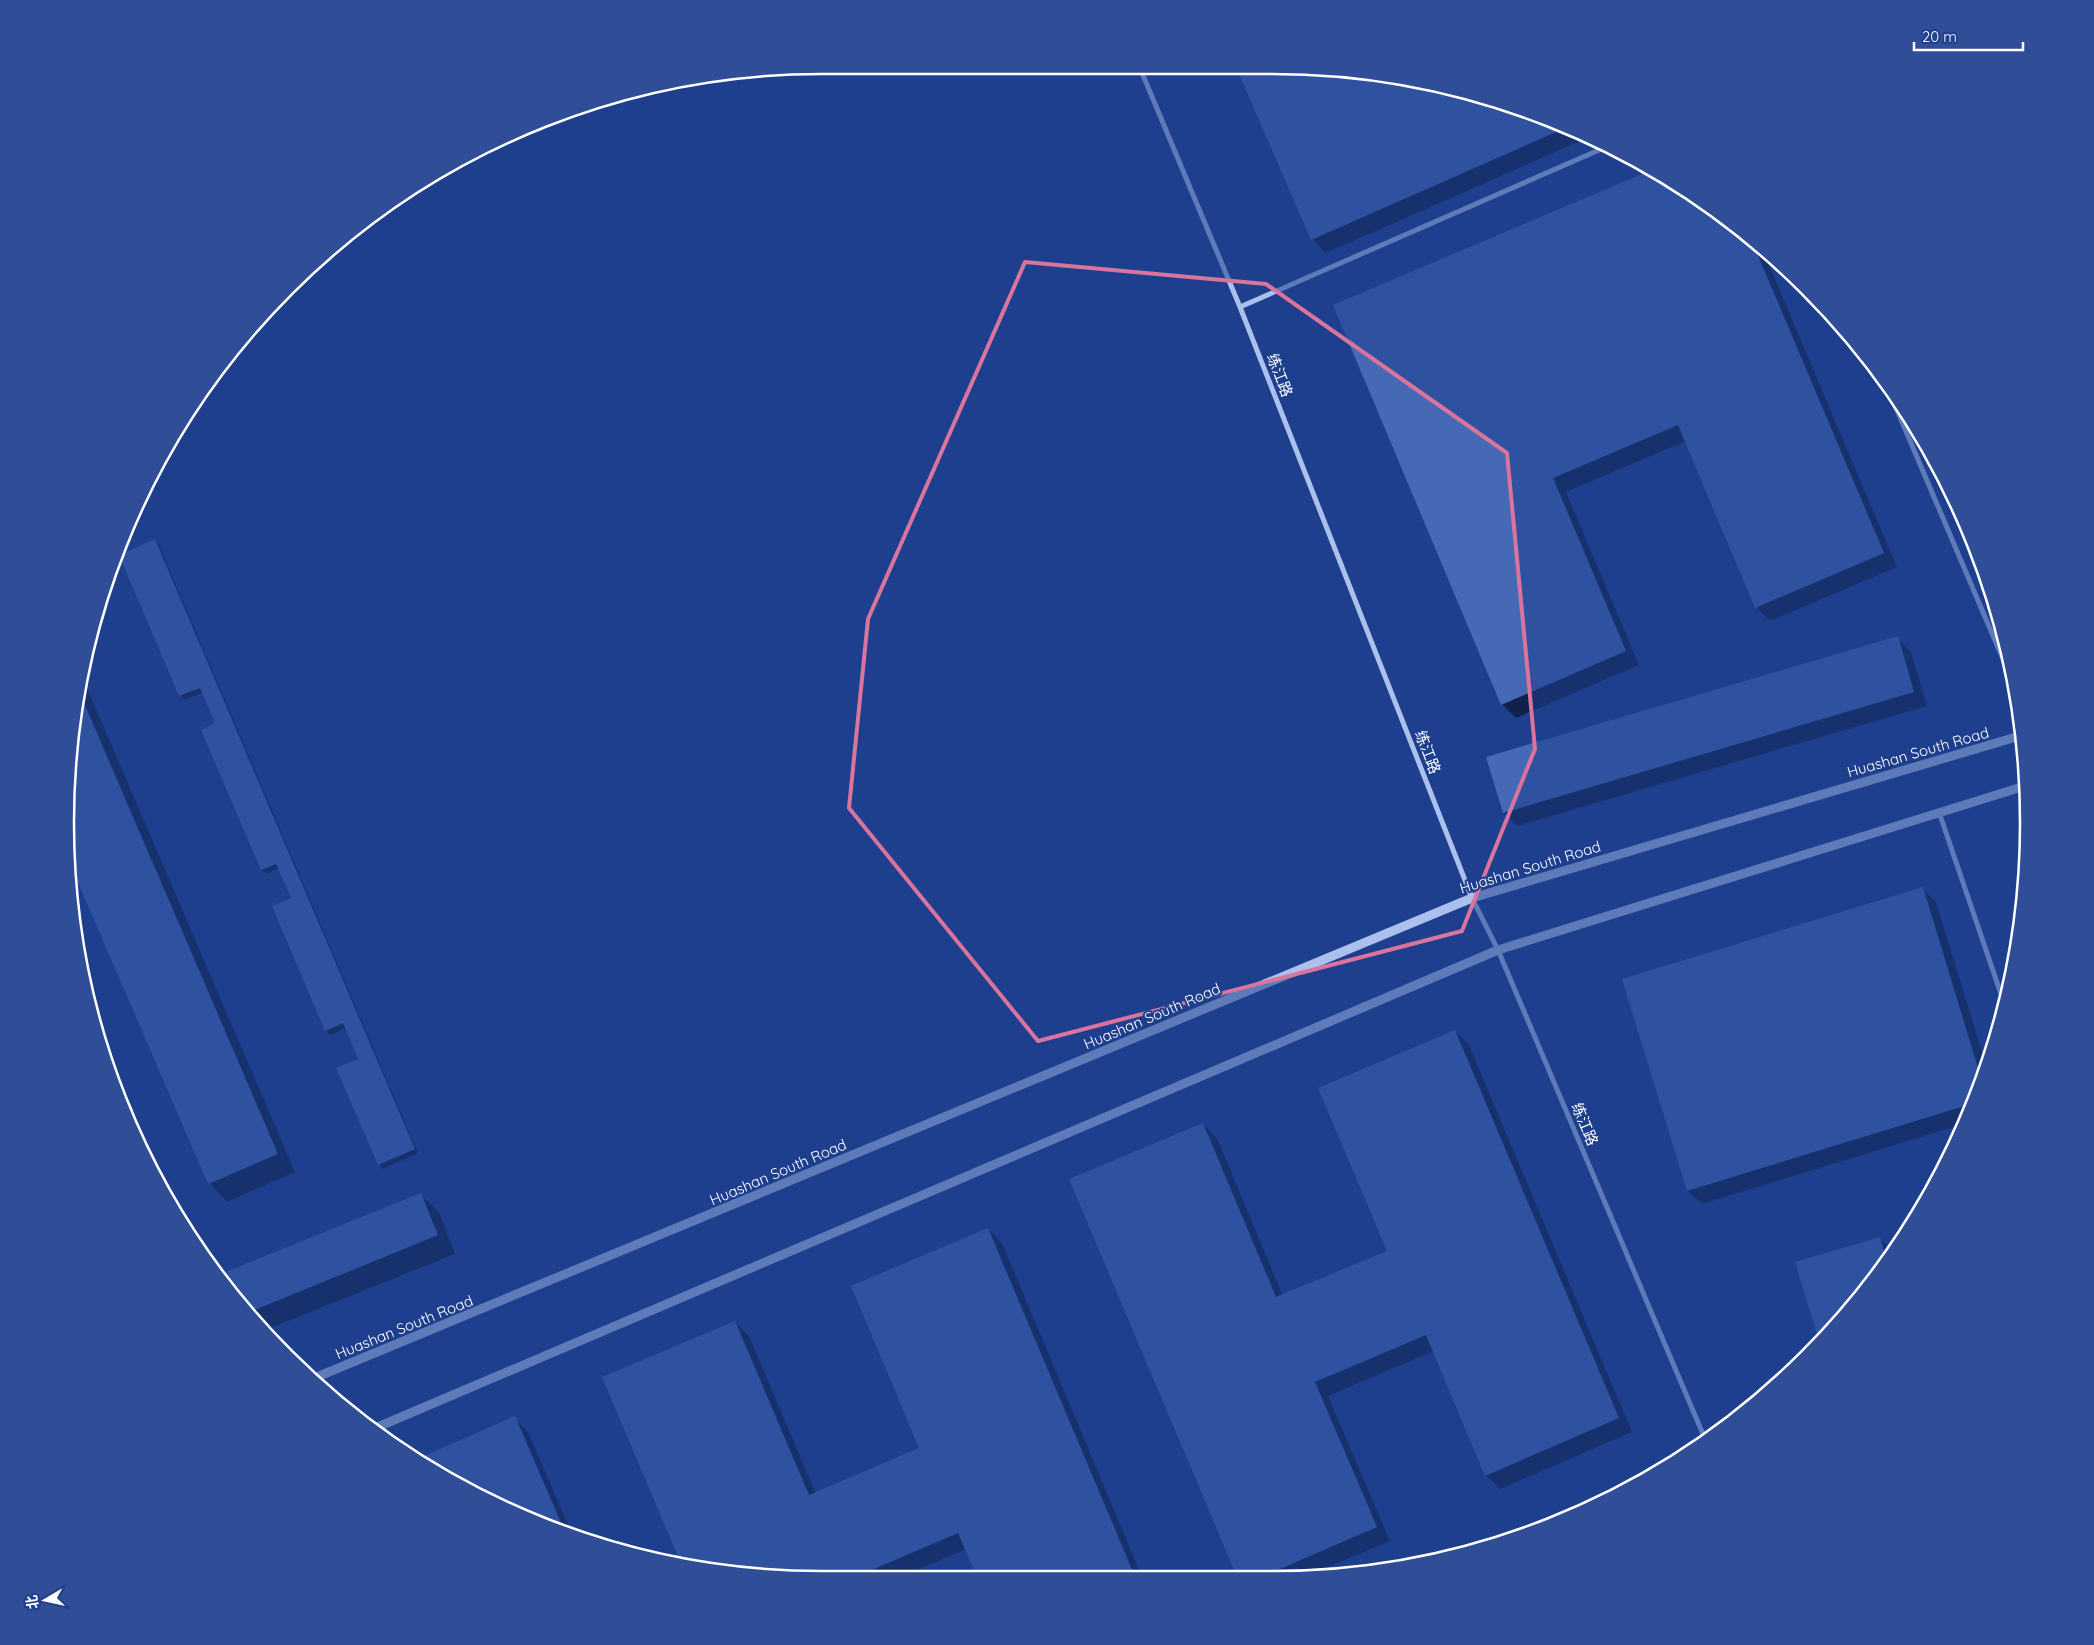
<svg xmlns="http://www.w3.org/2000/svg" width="2094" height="1645" viewBox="0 0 2094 1645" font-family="Quicksand,'Noto Sans SC',sans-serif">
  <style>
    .shadow { fill: #0007 }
    .building { fill: #4669b6 }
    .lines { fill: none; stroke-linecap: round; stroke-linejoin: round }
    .minor { stroke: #acc0ed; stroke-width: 5 }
    .tertiary { stroke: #acc0ed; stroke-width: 9 }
    .marked { fill: none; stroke: #da749d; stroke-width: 4; stroke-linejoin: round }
    .labels { text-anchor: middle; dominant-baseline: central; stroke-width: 4; stroke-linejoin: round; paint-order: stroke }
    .street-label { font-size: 15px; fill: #fff; stroke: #1e3f8e }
    .rim { fill: none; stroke: #fff; stroke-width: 2.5 }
  </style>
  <rect width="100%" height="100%" fill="#1e3f8e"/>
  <!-- shadow -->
  <path class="shadow" d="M1237,67H1321L1419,80L1515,105L1587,138L1326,253L1312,239Z
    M1655,170L1761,246L1897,567L1770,621L1756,607L1686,441L1566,492L1639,665L1516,718L1502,704L1334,306Z
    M128,522L134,537L119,543L123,533Z
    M155,541L159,545L418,1153L383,1169L379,1164L360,1059L346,1028L330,1035L326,1030L292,898L279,868L266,874L262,870L217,724L203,692L185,700L181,696L121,555Z
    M1897,638L1911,652L1927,706L1517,826L1504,812Z
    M81,674L295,1172L227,1202L209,1183L67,853L65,823L71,724Z
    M1922,889L1936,902L1986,1065L1963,1124L1702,1204L1688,1191Z
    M1455,1031L1469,1045L1632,1432L1500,1489L1486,1475L1434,1351L1328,1396L1390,1541L1302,1578L1240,1579L1203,1124L1217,1138L1283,1296L1388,1251Z
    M420,1194L439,1212L455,1254L263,1331L217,1277Z
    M988,1229L1002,1243L1143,1579H980L967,1549L893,1580H822L684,1566L604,1378L735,1322L749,1336L816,1494L921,1449Z
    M1879,1238L1893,1251L1873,1283L1820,1340Z
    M514,1418L528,1432L572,1534L532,1522L417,1460Z"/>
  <!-- building -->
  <path class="building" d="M1236,67H1321L1419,80L1515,105L1565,128L1311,240Z
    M1654,169L1751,239L1884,553L1755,608L1678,425L1553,478L1626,651L1501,705L1333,305Z
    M155,539L415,1149L378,1165L336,1068L358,1059L343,1023L325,1031L272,906L291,898L276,864L261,870L201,730L215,723L200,688L179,696L119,555Z
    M1898,636L1914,692L1503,813L1486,757Z
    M78,689L278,1154L208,1184L67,857L65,823L71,724Z
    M1923,887L1981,1078L1971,1104L1687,1191L1622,979Z
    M1455,1030L1619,1418L1485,1476L1426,1335L1315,1382L1377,1527L1257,1579H1238L1069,1179L1203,1123L1276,1297L1387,1251L1318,1088Z
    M421,1193L438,1235L247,1313L216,1276Z
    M988,1228L1136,1579H978L958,1533L848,1580H822L682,1566L602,1377L735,1321L809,1495L919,1448L851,1286Z
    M1880,1237L1887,1260L1873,1283L1819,1341L1795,1262Z
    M515,1416L565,1532L532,1522L415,1460Z"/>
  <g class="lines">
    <!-- minor -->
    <path class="minor" d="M1140,68L1240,307L1472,898L1498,950L1705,1439
      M1240,307L1606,147
      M1888,389L2014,685
      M1939,812L2005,1006"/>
    <!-- tertiary -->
    <path class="tertiary" d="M312,1379L1472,898L2023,735
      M373,1429L1498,950L2025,786"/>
  </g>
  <!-- marked area -->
  <path d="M0 0H2094V1645H0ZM1025,262L1266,284L1507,453L1535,749L1462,931L1038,1041L849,808L868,619Z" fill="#1e3f8e" fill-opacity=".55" fill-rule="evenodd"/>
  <path class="marked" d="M1025,262L1266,284L1507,453L1535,749L1462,931L1038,1041L849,808L868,619Z"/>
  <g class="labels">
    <!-- street labels -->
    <g class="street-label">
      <text transform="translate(1280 375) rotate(69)">练江路</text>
      <text transform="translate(1428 752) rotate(69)">练江路</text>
      <text transform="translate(1918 752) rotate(-16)">Huashan South Road</text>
      <text transform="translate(1530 867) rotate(-17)">Huashan South Road</text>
      <text transform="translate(1152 1016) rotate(-23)">Huashan South Road</text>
      <text transform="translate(1585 1124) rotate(67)">练江路</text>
      <text transform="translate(778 1172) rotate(-23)">Huashan South Road</text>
      <text transform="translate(404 1327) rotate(-22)">Huashan South Road</text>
    </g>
  </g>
  <!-- crop -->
  <path d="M0 0H2094V1645H0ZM822 74H1272A748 748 0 0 1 2020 822V823A748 748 0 0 1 1272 1571H822A748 748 0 0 1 74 823V822A748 748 0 0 1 822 74Z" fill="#304e97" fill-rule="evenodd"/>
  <path class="rim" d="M822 74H1272A748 748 0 0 1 2020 822V823A748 748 0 0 1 1272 1571H822A748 748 0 0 1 74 823V822A748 748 0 0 1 822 74Z"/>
  <!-- north arrow -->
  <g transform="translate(45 1600) rotate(261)" stroke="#1e3f8e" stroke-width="4" paint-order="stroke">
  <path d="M0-4L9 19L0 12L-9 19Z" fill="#ffffff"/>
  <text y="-8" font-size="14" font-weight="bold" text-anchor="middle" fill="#ffffff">北</text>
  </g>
  <!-- scale -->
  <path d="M1914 42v8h109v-8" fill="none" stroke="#ffffff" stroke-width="2.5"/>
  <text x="1922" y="42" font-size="15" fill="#ffffff" stroke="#1e3f8e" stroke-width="4" paint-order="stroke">20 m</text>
</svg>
